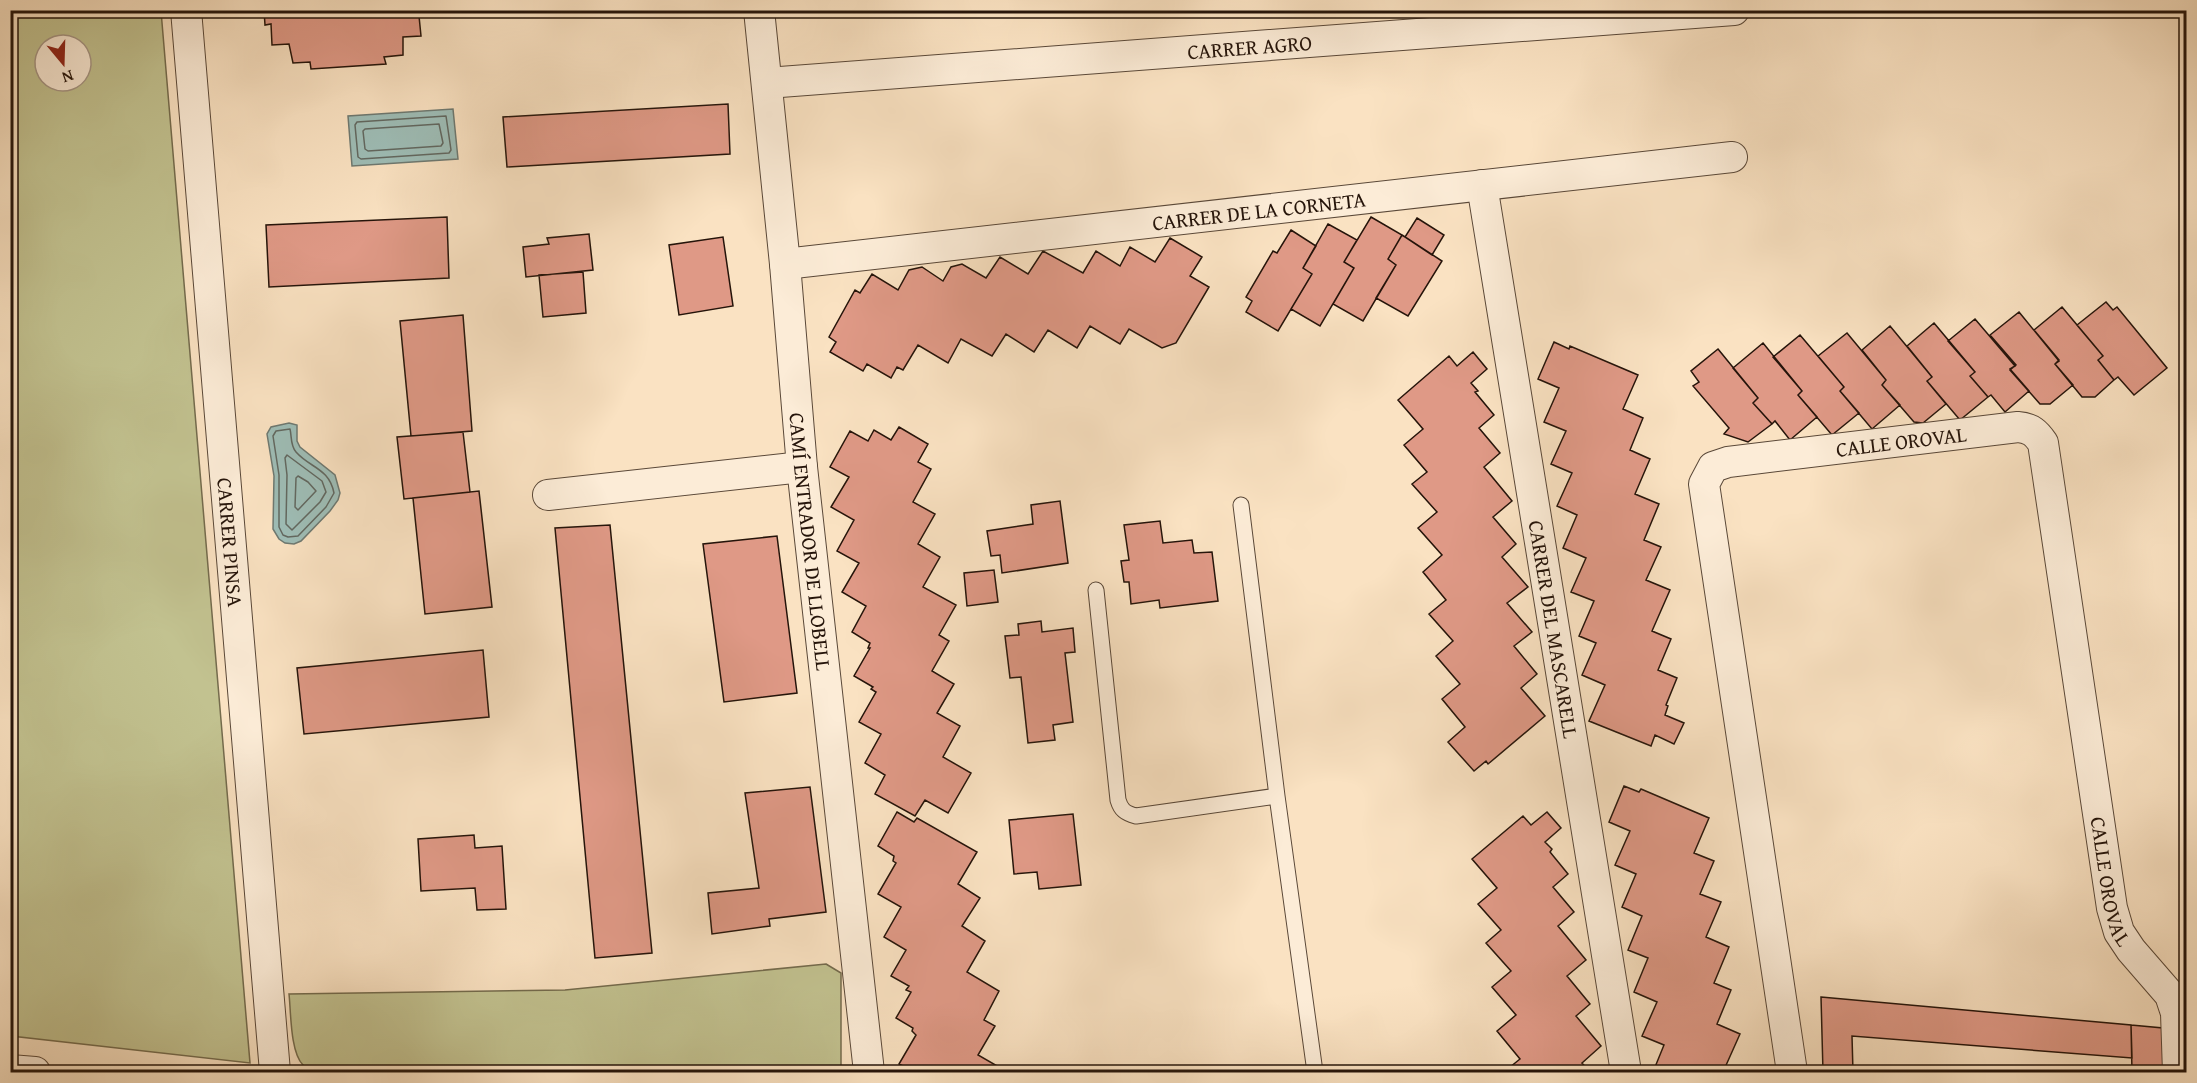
<svg xmlns="http://www.w3.org/2000/svg" width="2197" height="1083" viewBox="0 0 2197 1083" font-family="'Gentium Book Plus',serif">
  <style>
    .green { fill: #c2c290; stroke: #746b4d; stroke-width: 1.5; fill-rule: evenodd }
    .water { fill: #9ebdb6; stroke: #6e7971; stroke-width: 1.5 }
    .lines { fill: none; stroke-linecap: round; stroke-linejoin: round }
    .shore { stroke: #626860; stroke-width: 1.5 }
    .building { fill: #df9986; stroke: #25140a; stroke-width: 1.5 }
    .lane-casing { stroke: #5a4838; stroke-width: 17 }
    .street-casing { stroke: #5a4838; stroke-width: 32 }
    .lane { stroke: #fcecd7; stroke-width: 15 }
    .street { stroke: #fcecd7; stroke-width: 30 }
    .labels { text-anchor: middle; dominant-baseline: central; stroke-width: 4.5; stroke-linejoin: round; paint-order: stroke }
    .street-label { font-size: 21px; fill: #25140a; stroke: #fcecd7 }
  </style>
  <rect width="100%" height="100%" fill="#fae2c2"/>
  <filter id="stains"><feTurbulence type="fractalNoise" baseFrequency=".00333" numOctaves="4"/><feColorMatrix values="0 0 0 0 .2 0 0 0 0 .09 0 0 0 0 .02 0 0 0 .5 -.17"/></filter>
  <radialGradient id="worn" r=".72"><stop offset=".6" stop-color="#630" stop-opacity="0"/><stop offset="1" stop-color="#630" stop-opacity=".3"/></radialGradient>
  <!-- green -->
  <path class="green" d="M11,10L161,11L250,1063L11,1036ZM45,45H81V81H45Z
    M826,964L841,973V1072H330C321,1071 309,1072 303,1065C290,1052 291,1011 289,994L565,990Z"/>
  <!-- water -->
  <path class="water" d="M453,109L458,159L352,166L348,116Z
    M289,423L297,425V441L300,447L335,475L340,493L338,500L330,511L301,541L294,544L285,543L279,539L273,529L274,476L267,434L271,427Z"/>
  <g class="lines">
    <!-- shore -->
    <path class="shore" d="M446,116L451,150L449,153L361,159L358,157L355,125L357,122Z
      M439,124L443,143L441,146L368,151L365,149L363,131L365,129Z
      M290,429C292,437 290,445 296,452C310,468 329,468 334,493L326,507L298,536L288,537L283,535L279,527V475L273,436L276,431Z
      M287,455L322,481L326,492L320,502L292,530L286,524L287,475L285,458Z
      M298,476L308,482L316,491L298,510L295,507L296,478Z"/>
  </g>
  <!-- building -->
  <path class="building" d="M264,10H426V16H419L421,36L403,37V55L384,57L386,64L311,69L310,62L293,63L289,44L272,45L271,24L265,25Z
    M728,104L730,154L507,167L503,117Z
    M447,217L449,278L269,287L266,225Z
    M1371,217L1402,235L1388,259L1396,265L1363,321L1333,304L1354,268L1344,262Z
    M1417,218L1444,235L1432,255L1405,237Z
    M1328,224L1357,240L1344,262L1354,268L1320,326L1291,309L1312,274L1303,268Z
    M1291,230L1316,246L1303,268L1312,274L1278,331L1246,312L1252,301L1246,297L1273,251L1277,253Z
    M589,234L593,270L526,277L523,247L549,244L547,238Z
    M1402,235L1442,261L1408,316L1376,298L1396,265L1388,259Z
    M723,237L733,306L679,315L669,245Z
    M1170,238L1202,257L1190,276L1209,287L1176,343L1162,348L1129,329L1120,344L1090,326L1077,348L1048,330L1034,352L1006,334L992,356L961,339L948,363L918,345L903,370L897,367L891,378L867,364L863,371L830,352L836,342L829,337L855,290L860,293L872,274L898,290L909,270L922,267L943,281L951,267L962,264L986,278L1000,257L1028,274L1043,251L1083,273L1096,251L1120,266L1130,247L1155,262Z
    M583,272L586,313L543,317L539,275Z
    M2106,302L2113,310L2117,307L2167,368L2134,395L2118,377L2114,380L2098,360L2103,356L2077,325Z
    M2062,307L2103,356L2098,360L2114,380L2095,397H2082L2055,364L2059,360L2034,330Z
    M2019,312L2059,361L2055,364L2073,385L2050,404H2040L2010,370L2016,365L1990,335Z
    M463,315L472,431L411,436L400,321Z
    M1975,319L2015,366L2010,369L2029,391L2005,412L1991,395L1988,397L1970,376L1975,372L1948,341Z
    M1934,323L1975,372L1970,376L1988,397L1960,420L1927,381L1932,377L1907,346Z
    M1890,326L1932,377L1927,381L1946,404L1923,423L1914,422L1882,385L1886,380L1862,350Z
    M1847,333L1886,380L1882,385L1900,405L1872,429L1840,391L1844,387L1818,356Z
    M1800,335L1844,387L1840,391L1859,413L1832,435L1798,395L1802,391L1773,357Z
    M1554,342L1569,349L1570,346L1638,375L1623,409L1643,418L1630,450L1650,459L1635,494L1659,504L1644,540L1661,547L1646,580L1670,590L1652,631L1671,639L1658,670L1677,678L1666,705L1668,706L1665,715L1684,723L1674,744L1655,735L1651,746L1589,721L1605,685L1582,675L1596,643L1579,636L1594,601L1571,592L1586,558L1563,548L1577,515L1557,506L1572,473L1551,464L1566,431L1544,422L1559,388L1538,379Z
    M1763,343L1802,391L1798,395L1817,417L1790,440L1775,421L1772,424L1753,403L1758,398L1733,368Z
    M1718,349L1758,398L1753,403L1772,424L1748,442L1724,434L1729,428L1693,386L1699,382L1691,371Z
    M1473,352L1487,369L1471,383L1478,391L1475,392L1494,415L1479,428L1500,453L1484,467L1512,501L1493,517L1516,544L1502,557L1528,587L1507,603L1532,632L1514,646L1537,674L1521,688L1545,716L1488,764L1486,761L1474,771L1448,742L1465,727L1442,699L1460,684L1436,656L1453,641L1429,614L1446,600L1423,572L1442,555L1418,528L1437,512L1412,484L1427,472L1404,445L1423,429L1398,400L1449,356L1457,366Z
    M899,427L928,444L918,462L931,469L913,502L935,514L918,544L940,557L923,587L956,605L939,635L949,641L932,671L954,684L937,713L960,726L943,757L971,773L948,813L925,800L915,816L875,794L885,775L865,763L881,734L859,722L876,692L871,689L873,687L854,676L870,648H868L870,643L852,632L866,606L842,592L859,563L837,551L854,520L831,507L849,477L830,467L850,431L868,441L874,430L891,440Z
    M463,432L470,492L404,499L397,437Z
    M479,491L492,607L425,614L413,498Z
    M1060,501L1068,563L1002,573L1000,555L991,556L987,531L1033,524L1031,505Z
    M1160,521L1163,543L1192,540L1194,553L1212,552L1218,601L1160,608L1159,600L1131,604L1129,582H1124L1121,561L1129,560L1124,525Z
    M610,525L652,953L595,958L555,528Z
    M777,536L797,693L724,702L703,544Z
    M994,570L998,602L967,606L964,573Z
    M1041,621L1042,632L1073,628L1075,652L1065,653L1073,722L1053,725L1055,740L1028,743L1021,677L1010,678L1005,636L1019,635L1018,624Z
    M483,650L489,717L304,734L297,668Z
    M1624,786L1639,792L1641,789L1709,818L1694,853L1714,861L1700,894L1721,902L1706,937L1729,947L1714,983L1731,990L1717,1024L1740,1034L1723,1072H1653L1664,1045L1642,1036L1657,1002L1634,992L1648,958L1628,950L1642,916L1622,907L1636,874L1615,865L1630,831L1609,822Z
    M810,787L826,912L769,919L770,926L712,934L708,893L759,888L745,793Z
    M897,812L914,822L917,818L977,852L958,884L980,898L962,926L985,941L967,972L999,991L984,1020L995,1026L978,1055L999,1067L996,1072H915L899,1064L916,1035L912,1031L913,1028L896,1018L911,992L906,990L909,986L891,976L906,950L884,937L901,907L878,894L896,863L893,861L894,856L878,846Z
    M1547,812L1561,828L1545,842L1552,849L1550,852L1568,874L1553,887L1574,912L1558,926L1586,960L1567,976L1590,1004L1576,1016L1601,1046L1582,1063L1590,1072H1504L1520,1059L1497,1031L1516,1015L1492,987L1511,971L1486,943L1501,930L1478,904L1497,888L1472,859L1523,816L1531,825Z
    M1073,814L1081,885L1039,889L1037,872L1014,874L1009,820Z
    M474,835L475,848L502,846L506,909L477,910L475,888L421,891L418,839Z
    M1821,997L2131,1025L2132,1058L1852,1036L1853,1072H1823Z
    M2131,1025L2163,1028L2164,1072H2132Z
    M1883,1069L1939,1070V1072H1883Z"/>
  <g class="lines">
    <!-- lane casing -->
    <g class="lane-casing">
      <path id="lane" d="M1241,505L1277,796L1315,1072
        M1096,590L1118,800C1121,810 1125,813 1136,816L1277,796"/>
    </g>
    <!-- street casing -->
    <g class="street-casing">
      <g id="street">
        <path id="s1" d="M186,10L275,1072"/>
        <path id="s2" d="M759,10L785,264L802,467L869,1072"/>
        <path id="s3" d="M767,83L1734,10"/>
        <path id="s4" d="M1482,185L1626,1072"/>
        <path id="s5" d="M785,264L1732,157"/>
        <path d="M548,495L802,467"/>
        <path d="M10,1070L35,1072"/>
        <path id="s6" d="M1792,1072L1704,484L1713,467L1728,462L2018,427C2031,428 2036,433 2043,443L2112,908L2119,932L2131,950L2170,995L2176,1013L2178,1072"/>
      </g>
    </g>
    <!-- lane -->
    <use href="#lane" class="lane"/>
    <!-- street -->
    <use href="#street" class="street"/>
  </g>
  <g class="labels">
    <!-- street labels -->
    <g class="street-label">
      <text stroke="none"><textPath href="#s3" startOffset="484">CARRER AGRO</textPath></text>
      <text stroke="none"><textPath href="#s5" startOffset="477">CARRER DE LA CORNETA</textPath></text>
      <text stroke="none"><textPath href="#s6" startOffset="804">CALLE OROVAL</textPath></text>
      <text stroke="none"><textPath href="#s1" startOffset="534">CARRER PINSA</textPath></text>
      <text stroke="none"><textPath href="#s2" startOffset="534">CAMÍ ENTRADOR DE LLOBELL</textPath></text>
      <text stroke="none"><textPath href="#s4" startOffset="450">CARRER DEL MASCARELL</textPath></text>
      <text stroke="none"><textPath href="#s6" startOffset="1396">CALLE OROVAL</textPath></text>
    </g>
  </g>
  <!-- margin -->
  <rect width="2197" height="1083" fill="none" stroke="#fae2c2" stroke-width="36"/>
  <rect x="12" y="12" width="2173" height="1059" fill="none" stroke="#25140a" stroke-width="3"/>
  <rect x="18" y="18" width="2161" height="1047" fill="none" stroke="#25140a" stroke-width="1.5"/>
  <!-- north arrow -->
  <g transform="translate(63 63) rotate(161)"><circle r="28" fill="#fcecd7" stroke="#a69685" stroke-width="1.5"/>
  <path d="M0-4.5L10 22L0 15L-10 22Z" fill="#8f2418"/>
  <text y="-9" font-size="16" font-weight="bold" text-anchor="middle" fill="#25140a">N</text>
  </g>
  <rect width="100%" height="100%" filter="url(#stains)"/>
  <rect width="100%" height="100%" fill="url(#worn)"/>
</svg>
